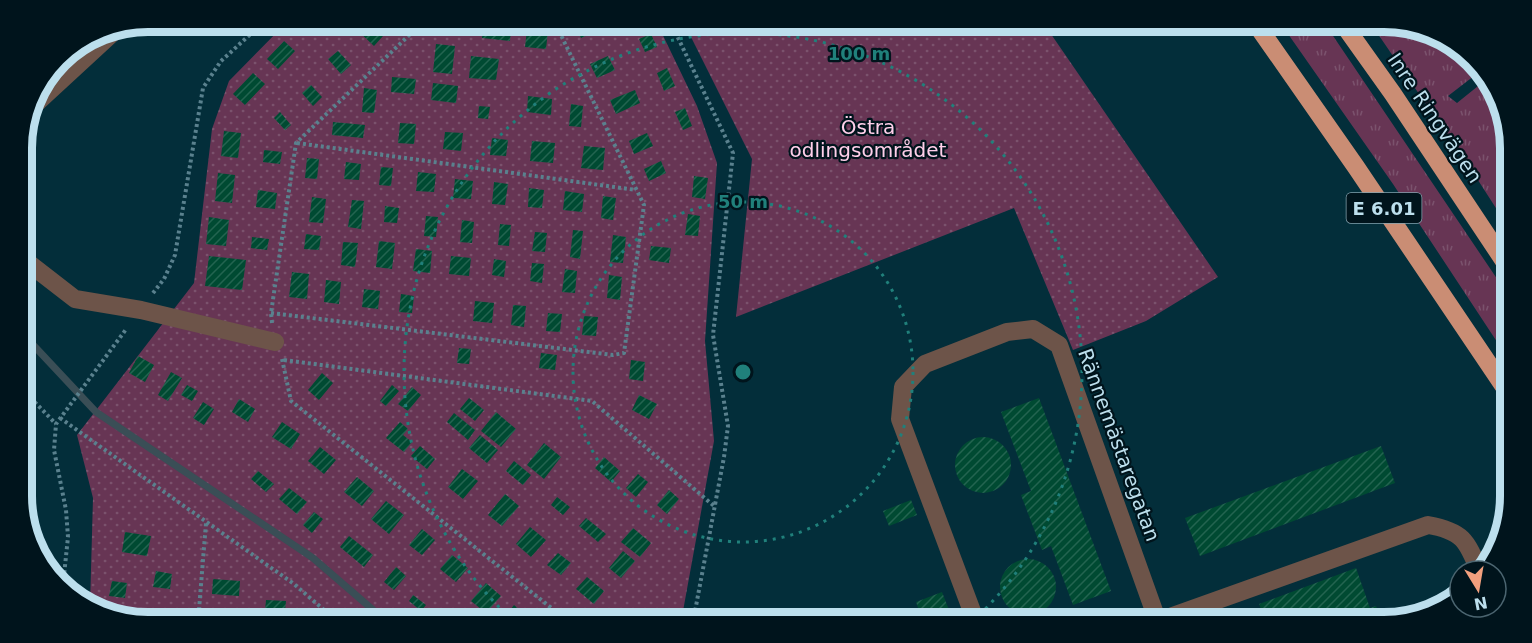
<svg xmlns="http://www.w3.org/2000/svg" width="1532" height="643" viewBox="0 0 1532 643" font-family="'DejaVu Sans',sans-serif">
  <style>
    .grass { fill: url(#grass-tufts) }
    .garden { fill: url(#garden-dots) }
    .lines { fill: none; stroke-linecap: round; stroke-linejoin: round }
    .stream { stroke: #3a4e56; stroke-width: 7 }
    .building { fill: url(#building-hatch) }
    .path { stroke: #5a818e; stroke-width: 4; stroke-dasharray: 3 3; stroke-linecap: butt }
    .minor { stroke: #6d5449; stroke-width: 18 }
    .highway { stroke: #ca8d74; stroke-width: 18 }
    .ring { fill: none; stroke: #20807b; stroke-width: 3; stroke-dasharray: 3 6 }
    .labels { text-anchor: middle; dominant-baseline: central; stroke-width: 4.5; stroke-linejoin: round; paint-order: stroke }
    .shield { fill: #00141c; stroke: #84a2ae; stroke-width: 1.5 }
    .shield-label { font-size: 18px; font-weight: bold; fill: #bcdfed }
    .street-label { font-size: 20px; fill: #bcdfed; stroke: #00141c }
    .park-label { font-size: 20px; fill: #ffcfea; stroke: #00141c }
    .rim { fill: none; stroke: #bcdfed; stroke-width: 8 }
    .centre { fill: #20807b; stroke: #00141c; stroke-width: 3 }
    .ring-label { font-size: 18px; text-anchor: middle; font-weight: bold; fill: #20807b; stroke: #00141c; stroke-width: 4.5; stroke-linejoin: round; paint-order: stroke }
  </style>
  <defs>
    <pattern id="grass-tufts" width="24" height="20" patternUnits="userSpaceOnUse" patternTransform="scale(1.5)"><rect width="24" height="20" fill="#673554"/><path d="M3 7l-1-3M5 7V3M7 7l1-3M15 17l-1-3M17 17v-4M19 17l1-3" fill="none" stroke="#7b526d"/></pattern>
    <pattern id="garden-dots" width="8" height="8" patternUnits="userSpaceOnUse" patternTransform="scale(1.5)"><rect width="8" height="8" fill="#673554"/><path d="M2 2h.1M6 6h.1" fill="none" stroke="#7b526d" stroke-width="1.8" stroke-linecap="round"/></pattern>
    <pattern id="building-hatch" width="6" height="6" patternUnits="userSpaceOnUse" patternTransform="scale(1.5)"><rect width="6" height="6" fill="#004a32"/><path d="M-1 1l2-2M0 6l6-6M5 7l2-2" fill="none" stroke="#236450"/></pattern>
  </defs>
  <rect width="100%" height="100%" fill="#032e3a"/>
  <!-- grass -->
  <path class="grass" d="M1279,21H1323L1510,298L1511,363L1393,184Z
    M1369,21H1385L1433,31L1483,69L1448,96L1457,103L1488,78L1510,131V230L1476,177Z"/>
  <!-- garden -->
  <path class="garden" d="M288,21H656L697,106L717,163L705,341L714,441L681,622H148L99,612L90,606L93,498L77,435L194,283L212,129L229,81Z
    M683,21H1042L1218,277L1146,321L1073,350L1014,208L736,317L752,159Z"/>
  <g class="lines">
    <!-- stream -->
    <path class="stream" d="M22,333L96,412L313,558L387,622"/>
  </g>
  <!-- building -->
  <path class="building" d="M306,21L319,22L305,36L298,28Z
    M362,21H375L380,26L376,30L383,36L374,46L355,28Z
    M484,21H512L510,41L482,38Z
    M579,21H596L600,30L581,38L574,23Z
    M527,29L548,31L546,49L525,47Z
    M651,34L657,47L645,52L639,39Z
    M284,41L295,51L278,69L267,59Z
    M436,44L455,46L452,74L433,72Z
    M338,51L351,65L341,74L328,59Z
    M471,56L499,59L496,80L469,78Z
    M608,56L615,70L597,78L590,64Z
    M667,68L675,86L664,91L657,73Z
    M253,73L265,84L245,105L233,94Z
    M392,77L416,79L414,94L391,92Z
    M433,83L458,86L456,103L431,100Z
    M311,85L322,97L313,106L302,93Z
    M364,88L377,90L374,113L362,112Z
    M635,90L640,103L616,114L610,100Z
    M528,96L552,99L551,115L527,112Z
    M571,104L583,106L581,127L569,126Z
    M479,106L490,107L488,119L478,118Z
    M685,108L692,126L683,130L675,112Z
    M280,112L291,125L285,130L274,118Z
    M333,122L365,125L363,138L332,135Z
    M400,123L416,124L414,144L398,143Z
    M224,131L241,133L238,158L221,156Z
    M445,132L463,133L461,151L443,149Z
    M647,133L653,146L634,154L629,141Z
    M492,138L508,140L506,156L490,155Z
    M532,141L555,143L553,163L530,161Z
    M584,146L605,148L603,170L581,168Z
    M264,150L282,152L280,164L263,162Z
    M307,158L319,159L317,179L305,178Z
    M661,161L666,173L649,181L644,169Z
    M346,162L361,164L359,180L344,179Z
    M381,167L393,168L391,186L379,185Z
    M418,172L436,174L434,192L416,191Z
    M218,173L235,175L232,203L215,201Z
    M694,176L708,178L705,199L692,197Z
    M455,179L473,181L471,199L453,198Z
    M494,182L508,184L505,205L492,204Z
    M529,188L544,190L542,208L528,207Z
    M258,190L277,193L275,209L256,207Z
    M565,191L584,194L582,212L563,210Z
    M603,196L616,198L613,220L601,218Z
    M312,197L326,199L323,223L309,222Z
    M352,200L364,201L361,229L348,227Z
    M385,206L399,208L397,223L384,222Z
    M688,214L700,216L698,236L685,235Z
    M426,216L438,217L436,237L424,236Z
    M209,217L229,220L226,246L206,244Z
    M462,220L474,222L472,243L460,242Z
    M500,224L511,225L509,246L498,245Z
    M573,230L583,231L580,259L570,257Z
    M535,232L547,233L545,252L532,251Z
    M306,234L321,236L319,250L304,249Z
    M613,235L626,237L623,263L610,262Z
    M252,237L269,239L267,250L251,248Z
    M379,241L395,243L392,269L376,267Z
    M343,242L358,243L355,267L341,265Z
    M651,246L671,248L669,263L649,260Z
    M416,249L432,251L430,273L413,271Z
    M209,256L246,260L242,290L205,286Z
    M451,256L471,258L469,276L449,274Z
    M494,259L506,261L504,277L492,275Z
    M532,263L544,264L542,283L530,281Z
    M565,269L577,271L575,293L562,292Z
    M292,272L309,274L307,299L289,297Z
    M609,275L622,277L620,300L607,298Z
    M326,280L341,282L339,304L324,302Z
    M364,289L380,291L378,309L362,307Z
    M401,294L414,296L412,313L399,312Z
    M475,301L494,303L492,323L473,321Z
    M513,305L526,306L524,327L511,325Z
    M548,313L562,314L560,332L546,331Z
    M584,316L598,317L596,336L582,335Z
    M459,348L471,349L469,364L457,363Z
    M541,353L557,355L555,370L539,368Z
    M138,356L154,365L145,382L129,373Z
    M631,360L645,362L643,381L629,379Z
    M171,372L182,378L168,401L158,395Z
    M322,373L333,383L319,400L308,390Z
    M187,385L198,391L192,401L181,395Z
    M392,385L399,391L386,406L380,401Z
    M412,387L421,395L408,411L398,404Z
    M639,395L657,404L649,419L632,410Z
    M469,398L484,410L475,421L460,409Z
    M1039,398L1111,591L1073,605L1051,546L1042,550L1021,495L1031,491L1001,412Z
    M239,399L255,409L248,422L232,412Z
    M203,402L214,409L204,425L193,418Z
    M496,412L516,429L501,447L481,431Z
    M454,413L475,430L468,440L447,422Z
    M282,422L300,434L291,449L272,437Z
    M400,422L408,429L403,435L412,442L404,452L386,438Z
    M480,435L498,450L487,463L469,448Z
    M955 465a28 28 0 1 1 56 0a28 28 0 1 1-56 0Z
    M544,443L561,457L544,479L527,465Z
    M420,446L435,459L427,469L411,456Z
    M1381,446L1395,483L1200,556L1185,518Z
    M320,447L336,460L324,474L308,461Z
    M604,457L620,471L611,482L595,468Z
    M514,461L531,475L523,485L506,471Z
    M462,469L478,481L463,499L448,487Z
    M258,471L274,484L266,492L251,479Z
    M638,474L648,482L636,497L626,488Z
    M357,477L374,491L362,506L344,492Z
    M289,488L307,502L297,514L279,499Z
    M669,490L679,499L667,514L657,505Z
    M505,494L519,506L502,526L488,515Z
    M557,497L570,507L563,515L551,505Z
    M911,500L917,515L889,526L883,511Z
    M386,501L404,515L389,534L371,519Z
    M314,512L323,519L312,533L303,525Z
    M586,518L606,534L598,542L579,526Z
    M530,527L546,540L531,557L516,544Z
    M633,528L651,543L640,557L621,542Z
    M422,529L435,540L422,555L409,545Z
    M125,532L151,536L147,556L122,552Z
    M349,536L373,555L364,567L340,547Z
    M623,551L635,561L621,578L609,568Z
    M558,553L571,563L561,575L547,565Z
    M452,555L468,568L456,582L440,569Z
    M1000 587a28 28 0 1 1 56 0a28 28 0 1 1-56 0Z
    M396,567L406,576L394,590L384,582Z
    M1356,568L1370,608L1376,606L1382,622H1266L1259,604Z
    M156,571L172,574L170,589L153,587Z
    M587,577L604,591L594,604L576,589Z
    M213,579L240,581L239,596L212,594Z
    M112,581L127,583L125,598L109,596Z
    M486,583L501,596L486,613L471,601Z
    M942,592L951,615L934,622H923L916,602Z
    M413,595L426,605L421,611L409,601Z
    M266,600L286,601L285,612L265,610Z
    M514,605L531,620L529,622H514L506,615Z
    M649,609L659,616L654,622H646L641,618Z
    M447,612L459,622H439Z"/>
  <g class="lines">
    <!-- path -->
    <path class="path" d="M670,21L733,153L713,335L728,426L724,457L693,622
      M297,143L636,190
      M153,293L164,279L175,255L203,88L221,61L265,21
      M271,313L613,355L624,353L644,205L554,21
      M272,323L271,313L296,143L424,21
      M282,359L291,401L569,622
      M284,360L592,401L714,506
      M22,389L56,424
      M60,418L294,584L338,622
      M63,585L68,537L66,510L54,450L56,424L127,328
      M198,622L206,523"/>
    <!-- minor -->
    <path class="minor" d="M29,110L119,27
      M22,258L75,299L141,310L275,342
      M976,622L900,419L903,387L925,364L1007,332L1033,329L1059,345L1158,622
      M1156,622L1428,525C1462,531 1467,540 1479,571"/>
    <!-- highway -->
    <path class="highway" d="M1254,21L1356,167L1511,397
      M1341,21L1393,94L1510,270"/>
  </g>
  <!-- distance rings -->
  <g class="ring">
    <circle cx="743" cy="372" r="170"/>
    <path d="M512 620A339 339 0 1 1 974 620"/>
  </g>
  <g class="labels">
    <!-- shield labels -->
    <rect class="shield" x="1346.5" y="193" width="75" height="30" rx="4.5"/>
    <g class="shield-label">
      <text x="1384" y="208">E 6.01</text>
    </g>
    <!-- street labels -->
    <g class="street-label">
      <text transform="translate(1435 118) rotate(56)">Inre Ringvägen</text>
      <text transform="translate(1119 445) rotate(70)">Rännemästaregatan</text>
    </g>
    <!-- park labels -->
    <g class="park-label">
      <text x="868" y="127">Östra<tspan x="868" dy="23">odlingsområdet</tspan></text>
    </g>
  </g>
  <!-- crop -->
  <path d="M0 0H1532V643H0ZM148 32H1384A116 116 0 0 1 1500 148V496A116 116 0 0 1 1384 612H148A116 116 0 0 1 32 496V148A116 116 0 0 1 148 32Z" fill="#00141c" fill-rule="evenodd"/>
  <path class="rim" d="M148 32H1384A116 116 0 0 1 1500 148V496A116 116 0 0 1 1384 612H148A116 116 0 0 1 32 496V148A116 116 0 0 1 148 32Z"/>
  <circle cx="743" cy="372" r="9" class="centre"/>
  <g class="ring-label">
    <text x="859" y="60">100 m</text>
    <text x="743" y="208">50 m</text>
  </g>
  <!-- north arrow -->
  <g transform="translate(1478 589) rotate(169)"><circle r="28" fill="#00141c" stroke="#4b6570" stroke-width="1.5"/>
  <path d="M0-4.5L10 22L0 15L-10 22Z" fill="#f2a07e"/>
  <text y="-9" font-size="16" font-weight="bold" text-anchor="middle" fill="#bcdfed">N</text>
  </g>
</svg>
